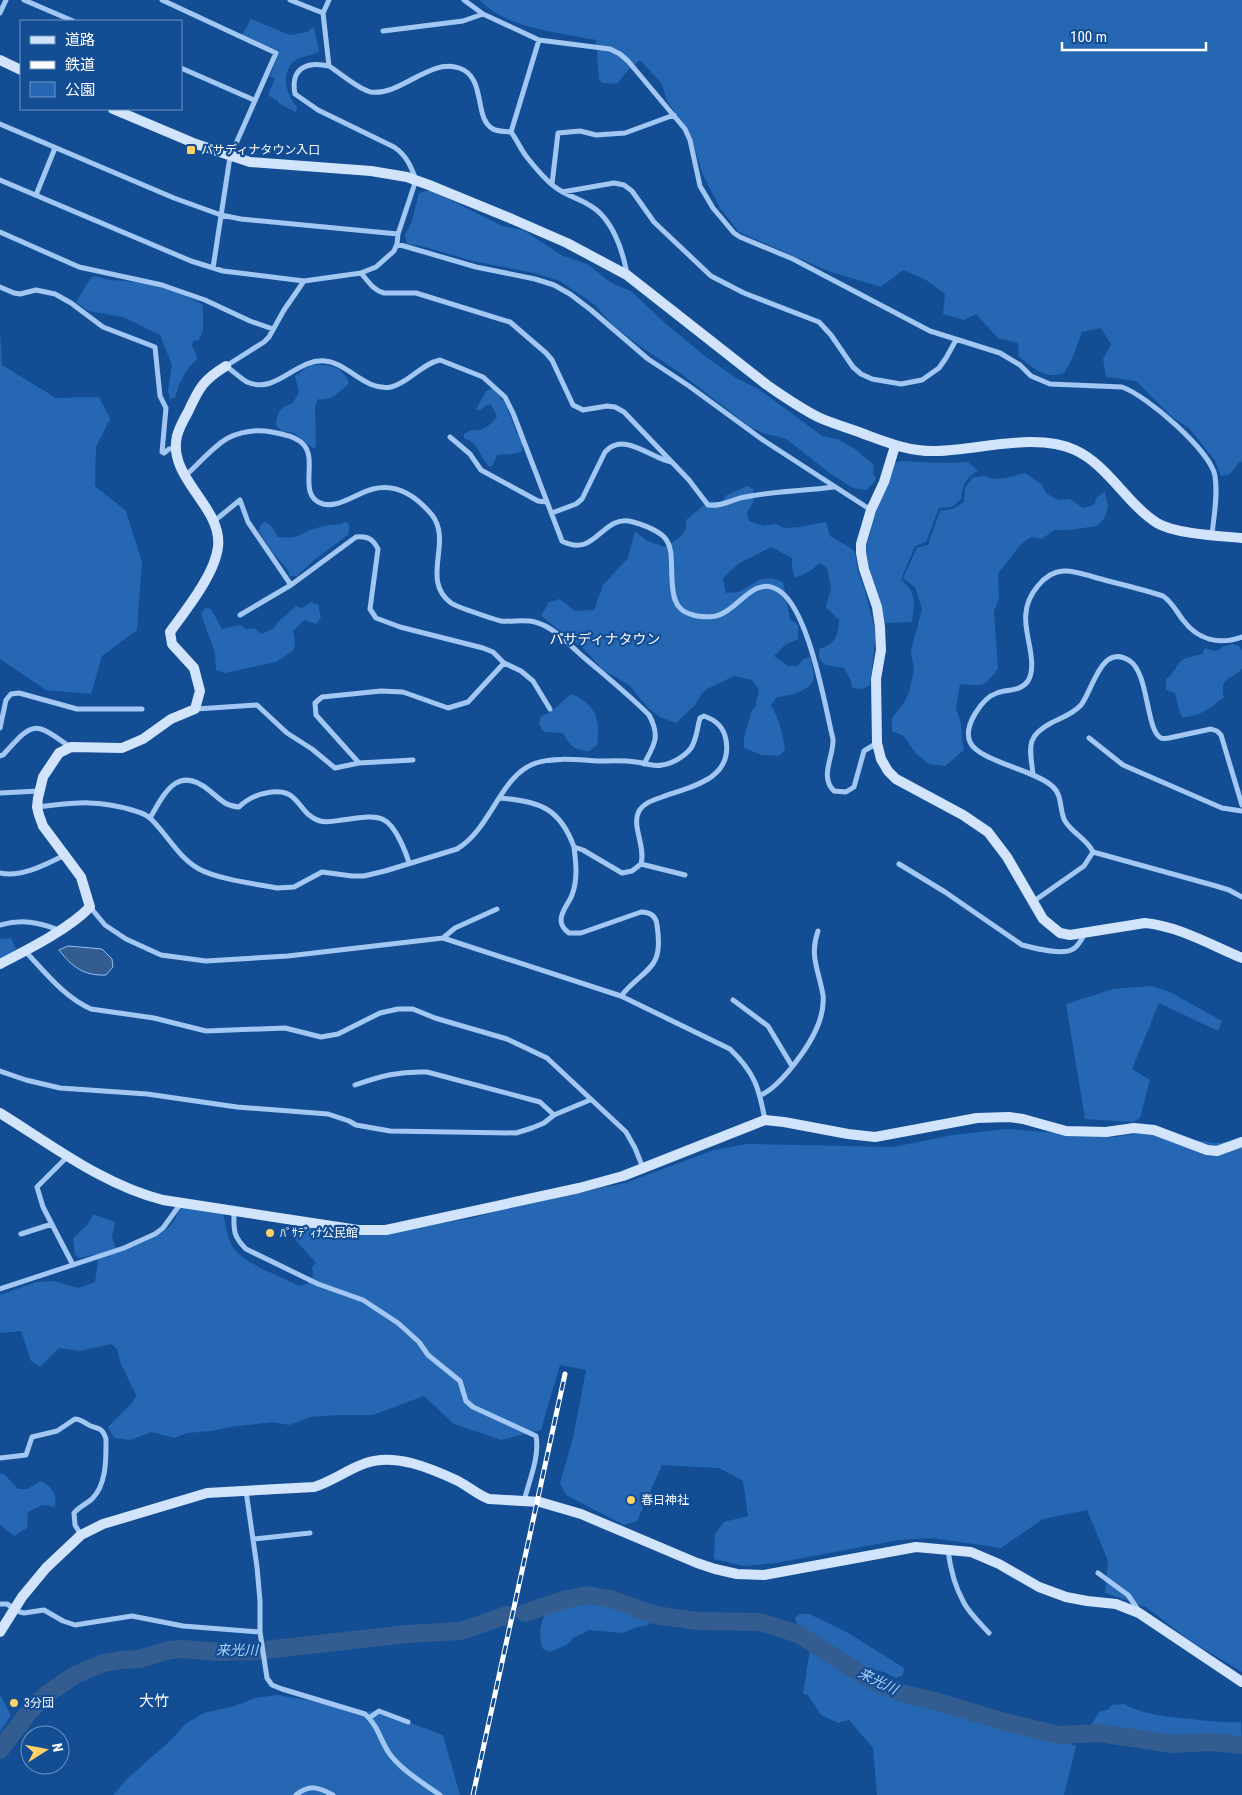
<svg xmlns="http://www.w3.org/2000/svg" width="1242" height="1795" viewBox="0 0 1242 1795" font-family="'Roboto Condensed','Noto Sans JP',sans-serif">
  <style>
    .green { fill: #2567b3 }
    .water { fill: #335d91; stroke: #94c2f5 }
    .lines { fill: none; stroke-linecap: round; stroke-linejoin: round }
    .river { stroke: #335d91; stroke-width: 18 }
    .street { stroke: #a2c7f2; stroke-width: 5 }
    .secondary { stroke: #d1e4fc; stroke-width: 10 }
    .rail-casing { stroke: #fff; stroke-width: 5 }
    .rail { stroke: #134d94; stroke-width: 3; stroke-dasharray: 9; stroke-linecap: butt }
    .poi-dot { fill: #ffd063; stroke: #134d94; stroke-width: 2 }
    .labels { text-anchor: middle; dominant-baseline: central; stroke-width: 4.5; stroke-linejoin: round; paint-order: stroke }
    .poi-label { font-size: 12px; fill: #fff; stroke: #134d94; text-anchor: start }
    .neighbourhood-label { font-size: 14px; fill: #fff; stroke: #134d94 }
    .water-label { font-size: 14px; font-style: italic; fill: #aed1f9; stroke: #134d94 }
    .quarter-label { font-size: 15px; fill: #fff; stroke: #134d94 }
  </style>
  <rect width="100%" height="100%" fill="#134d94"/>
  <!-- green -->
  <path class="green" d="M480,0H1242V462L1240,461L1230,474L1221,476L1215,461L1189,428L1172,417L1136,381L1106,377L1103,359L1111,344L1101,328L1082,332L1072,359L1064,373C1044,380 1034,368 1019,357L1018,343L998,338L976,314L964,320L943,314L945,294L926,280L903,270L881,287L828,271L739,232L720,208L703,175L690,133L667,101L662,84L640,60L627,71L617,84L603,83L599,80L596,40C561,33 504,28 480,0Z
    M251,19L290,35L308,32L311,28H314L319,51C312,56 300,56 293,62C280,76 287,95 297,107L296,112L279,104V102L268,95L275,79L270,76L279,51L242,35Z
    M431,190L502,226L523,230L563,256L587,264L613,284L631,291L666,324L706,357L736,378L760,390L822,436L837,439L855,449L874,465L873,474L876,478L873,484L866,490L853,488L831,474L786,439L763,433L750,427L679,372L641,347L613,325L595,305L560,281L534,273L473,261L421,246L407,244L405,235L412,221L419,193Z
    M95,276C107,281 120,280 133,282C155,284 185,293 203,305V331L199,340L193,341L192,346L196,353L197,359C186,369 178,384 175,398L170,399L168,391L172,365L160,335L123,317L88,311L76,302L91,278Z
    M0,330L2,365L56,398L99,397L110,419L96,447L95,486L126,511L142,562L137,630L102,656L91,694L46,690L0,659Z
    M310,365C327,364 343,365 349,383C341,391 330,402 318,399L315,406L316,447L313,448L294,433L281,431L276,425C278,411 279,408 293,403L299,392L295,376Z
    M493,388L505,403L517,433L522,441V451C515,455 505,454 497,455L492,466L490,467C478,456 481,444 464,438V434L471,430C482,432 489,426 497,417L491,404L485,406L481,410H476L486,391Z
    M900,461L945,463L968,462L978,471C965,477 962,487 961,499L952,507L939,508L926,542L915,546L901,579C918,596 914,600 912,622L885,623L865,552L874,518L894,463Z
    M1025,473L1041,484L1047,494L1059,500L1070,499L1083,508L1094,505L1097,497L1105,492L1108,507L1104,519L1097,526L1069,530H1054L1042,539L1031,537L1020,545L998,574L999,598L994,612L998,669C983,688 984,686 960,684L956,708L961,723L962,741L964,750L945,766L929,764L916,754L904,736L892,731V718L904,703L909,692L914,670L911,651L922,609L915,587L903,578L917,548L928,545L940,511L953,509L964,502L965,488L972,478L984,476L992,479L1005,478Z
    M747,486L753,489L754,500L747,513L749,521L764,526L776,524L785,528L799,527L826,522L830,536L849,547L855,552L858,572L864,587L876,633L870,685L863,689L852,688L851,681L844,668L825,665L819,658V649C836,644 838,636 839,620L826,607L831,588L827,568L820,563L810,571L795,578L792,568V558L771,547L738,564L723,578L726,593L739,592L759,580L771,578L783,582L790,619L798,625V639L785,645L774,656L788,666H798L803,659L810,657C811,663 814,671 814,677C812,691 788,696 777,697L771,705C779,719 783,734 785,750L779,756L762,755L744,748V737L752,710L755,708L759,690L752,680L734,676L707,689L702,693L695,705L676,723L660,717L648,708L629,685L603,670L585,650L541,616L549,602L560,599L575,611L594,610L603,585L628,558L635,531L647,541L665,547C677,539 687,537 686,520L709,501L721,502L727,495Z
    M266,522L272,527L278,537C301,540 299,533 317,528C325,525 334,525 342,524L343,522H347L350,527L348,535L314,560L297,576H290L287,569L273,553L259,532L261,524Z
    M311,602L318,605L321,617L316,624L304,620L293,631L295,642L294,650L276,662L225,673L216,670L215,653L201,614L205,608L211,609L222,629L240,625L246,629L255,628L261,634L273,629L278,622L296,606L302,608Z
    M1232,644L1239,646L1242,651V669C1231,680 1219,677 1224,698C1217,701 1213,707 1207,710C1203,713 1187,718 1182,717L1179,710L1175,693L1166,690V679C1176,672 1176,664 1182,660C1187,657 1196,656 1202,654L1205,648L1214,651L1219,650L1222,647Z
    M572,694C596,705 601,720 597,745L589,751C573,750 571,746 563,733L544,732L539,724L541,716C555,713 560,701 572,694Z
    M11,938L16,949L11,953L0,958V939Z
    M1152,986L1170,992L1222,1021L1218,1031L1159,1003L1132,1069L1150,1080L1140,1118L1134,1122L1085,1119L1066,1004L1113,989Z
    M1006,1129L1114,1137L1147,1132L1215,1143L1242,1141V1672L1189,1640L1146,1607L1105,1593L1108,1561L1087,1510L1043,1519L1001,1548L932,1538L899,1540L776,1563L744,1566L714,1559L715,1534L724,1522L748,1516L743,1481L719,1468L662,1465L637,1521L624,1525L566,1495L560,1483L573,1438L586,1370L560,1365L541,1430L501,1440L454,1424L424,1396L373,1415H338L311,1417L289,1425L273,1422L231,1427L211,1431L187,1433L174,1438L152,1432L130,1440L114,1438L108,1427L133,1402L136,1395L121,1364L117,1349L111,1344L80,1351L59,1348L40,1367L31,1361L21,1331L0,1333V1295L36,1282L54,1281L78,1288L95,1282L98,1260L92,1255L80,1258L75,1255L73,1238L89,1223L93,1214L115,1222L112,1237L115,1247L126,1250L155,1237L166,1230L174,1221L181,1206L223,1213C226,1225 227,1240 235,1250C246,1264 283,1278 300,1286L307,1284L313,1276L312,1267L316,1263L291,1235L290,1231L295,1227L309,1226L376,1234L473,1218L515,1205L625,1183L714,1150L747,1144L893,1147L953,1135Z
    M0,1473L5,1475L18,1489H27L41,1481C52,1487 57,1494 55,1507L42,1505L28,1512L27,1528L14,1536L0,1525Z
    M588,1600C610,1602 629,1612 650,1618L651,1621L648,1625L637,1627L623,1633L589,1630L573,1638L568,1644L550,1652L543,1649C538,1637 539,1616 552,1608C557,1605 581,1601 588,1600Z
    M800,1614H809L826,1622L850,1634L904,1668L903,1675L896,1678L884,1672L861,1667L899,1686L902,1692L1076,1746L1064,1795H877L873,1748L849,1720L838,1723L821,1715L808,1695L803,1694L811,1642L845,1658L829,1649L815,1638L804,1635L798,1629L795,1617Z
    M0,1695L11,1715L0,1732Z
    M277,1695L342,1706L358,1712L379,1711L443,1735L460,1795H113L128,1778L172,1739L185,1724L204,1713L235,1706L255,1698Z
    M1124,1704C1145,1715 1167,1717 1191,1719C1208,1721 1224,1723 1241,1722L1242,1749L1206,1741L1173,1751L1156,1746H1138L1100,1741L1093,1733L1091,1725L1099,1712L1107,1710L1112,1705Z"/>
  <!-- water -->
  <path class="water" d="M68,946L102,949L112,959L113,967L106,975C84,976 72,967 59,950Z"/>
  <g class="lines">
    <!-- river -->
    <path class="river" d="M525,1613L563,1600L587,1595L610,1599L655,1615L697,1621L760,1622L798,1634L872,1681L905,1694L935,1701L1005,1722L1059,1735L1099,1733L1173,1744L1212,1742L1242,1745
      M0,1750L28,1713L47,1694L75,1675L103,1663L122,1660L139,1659L170,1650L183,1649L220,1652L256,1651L407,1634L461,1631L507,1615"/>
    <!-- street -->
    <path class="street" d="M24,0L73,21
      M162,0L276,53L230,157L213,268
      M290,0L323,13
      M329,0L323,13L329,66C340,73 359,90 371,92C401,96 429,58 459,68C487,77 473,118 493,129C498,132 505,131 511,132
      M464,0L483,14L539,40L610,49L620,54L628,61L685,129L690,140L700,186L713,208L734,233L740,237L793,259L930,331L1000,353L1020,365L1031,376L1050,384L1122,387C1146,395 1211,451 1215,476C1218,495 1214,516 1212,534
      M0,13L6,0
      M383,31L463,21L483,14
      M539,40L511,132C517,140 520,148 526,156C534,166 544,179 555,187C565,195 578,198 589,205C612,217 623,251 627,274
      M181,68L254,100
      M0,124L174,198L221,215L241,219L398,234
      M0,180L191,261L223,271L304,281L361,273L376,267L394,251L397,244L398,234L416,180C411,166 406,155 394,147L318,110L295,94C290,68 307,61 329,66
      M552,184L558,133L580,131L596,135L625,133L674,115
      M562,192L614,183L624,185L632,191L654,222L711,276L744,293L819,322L831,335L853,367L861,374L872,379L901,384L922,380L939,368L946,358L956,340
      M36,195L55,148
      M0,232L79,267L162,285L205,300L250,321L273,329
      M397,244L476,267L535,279L554,285L570,294L591,310L648,359L689,386L763,440L871,510
      M361,273C368,281 373,290 384,293H416L510,322L546,353L552,360L573,405L583,410L607,406L615,407L624,412L689,480L708,505C722,507 732,499 745,497C774,491 804,491 834,487
      M304,281L284,310L269,337L264,342L226,366C233,371 240,378 247,382C277,395 296,358 325,361C348,363 366,392 391,387C409,383 421,364 440,360L483,377L505,397L513,413L562,541C597,559 601,513 633,522C682,536 668,550 673,591C674,597 675,603 680,608C684,613 690,614 697,616C704,617 712,618 719,615C738,609 752,579 774,588C808,600 825,707 833,739C834,757 819,776 834,791L846,792L854,787L864,751L877,743
      M0,287L14,293L20,294L36,290L55,294L71,303L103,327L155,347L160,396L166,408L162,452L164,453L169,449L177,448
      M450,437L470,454L481,470L538,501L546,502
      M185,476C199,464 212,447 228,438C242,431 256,429 272,432C282,434 295,436 303,444C319,460 296,496 323,504C332,506 340,503 349,499C356,496 365,491 373,489C397,483 417,497 432,515C453,542 420,580 451,603C457,607 493,619 501,621C512,622 525,619 535,622C555,627 572,648 587,660C608,678 630,696 649,715C661,737 654,745 644,764
      M552,513L576,504L582,499L605,452C624,431 650,458 671,462
      M213,522L240,500L248,522L291,585
      M240,615L291,585L356,537C368,536 373,539 378,549L370,609L376,618L400,627L483,648L493,652L504,663L468,702L448,708L403,692L381,691L322,697L315,703L316,715L359,763
      M504,663L521,671L533,681L550,709
      M196,709L257,705L287,733L312,749L335,768L359,763L413,760
      M0,728L6,700L11,694L19,693L77,709H142
      M1089,738L1123,765L1222,808L1242,811
      M0,756L3,755C33,722 33,720 70,747
      M1033,774C1030,748 1025,737 1051,723C1061,718 1073,714 1081,705C1093,690 1101,642 1130,661C1149,674 1146,731 1161,738C1163,739 1167,738 1169,738L1211,729L1217,731L1221,735L1242,805
      M0,793L39,791
      M500,798C539,801 560,808 574,847L583,850L622,873L632,871L641,864L685,875
      M37,807C73,803 96,799 132,810C139,812 147,814 152,820C168,836 179,858 199,869C217,879 256,884 277,888L294,887L322,872L352,876H364L385,871L457,849C492,828 500,775 536,763C555,757 578,760 598,761C610,761 623,760 636,762C645,763 653,767 662,765C672,764 685,756 691,748C697,739 697,728 700,718L704,716C716,720 724,728 726,740C733,780 689,787 662,797C653,800 644,803 639,811C631,826 646,846 641,864
      M150,818C165,792 178,764 210,791C220,799 225,806 239,807C247,799 255,795 266,793C301,785 296,814 320,821C327,823 335,821 342,820C354,819 373,814 384,820C395,825 406,852 409,863
      M574,847C576,863 578,879 572,895C569,903 561,911 561,920C561,926 565,930 569,933H581L641,912C650,912 656,916 657,925C664,971 646,966 621,996
      M1093,852L1216,886L1229,890L1242,897
      M899,864L945,892L1022,945C1034,948 1062,956 1073,949C1079,946 1081,939 1085,934
      M0,873C21,878 47,864 65,855
      M1034,901L1084,866L1093,852C1087,839 1072,833 1065,821C1059,810 1063,795 1052,786C1035,770 978,761 970,742C963,726 982,698 997,693C1008,689 1020,692 1028,681C1036,668 1029,646 1027,632C1026,626 1025,619 1026,613C1027,596 1044,572 1063,571C1074,570 1086,575 1097,578C1119,584 1141,589 1163,596C1172,602 1176,611 1183,620C1198,640 1219,645 1242,637
      M90,907L105,925L126,939L161,955L206,961L288,956L443,938L455,928L497,909
      M0,925C23,919 37,922 59,930
      M443,938L621,996L730,1049C755,1073 759,1088 765,1120
      M25,951C45,972 64,997 91,1009L154,1018L206,1031L285,1028L321,1037L338,1034L380,1013L398,1009H413L435,1018L507,1039L547,1058L626,1132L635,1148L643,1168
      M733,1000L768,1026L792,1066
      M0,1071L26,1080L60,1088L147,1094L237,1107L328,1114L349,1121L356,1125L390,1131L516,1133L532,1128L544,1123L554,1115L590,1100
      M355,1085C381,1076 399,1071 427,1072L540,1102L554,1115
      M761,1095C781,1086 810,1046 818,1025C822,1015 824,1005 823,995C819,971 809,956 818,931
      M68,1156L37,1187L43,1207L73,1265
      M234,1211C234,1229 232,1235 246,1249L318,1284L363,1300L398,1323L419,1342L428,1355L460,1381L466,1401L473,1407L536,1436C540,1456 529,1481 524,1501
      M21,1234L52,1224
      M0,1289L124,1248L155,1234L163,1228L181,1203
      M0,1458L26,1455L32,1437L57,1431L75,1419C80,1419 82,1421 87,1424C96,1430 102,1425 106,1439C106,1458 107,1484 92,1499C86,1504 79,1507 74,1513L75,1525L81,1535
      M246,1491L257,1567L260,1601V1632L267,1678L272,1685L282,1689L365,1714C379,1727 379,1738 389,1753C401,1770 423,1783 440,1795
      M253,1539L310,1533
      M948,1550C950,1567 955,1587 964,1603C970,1614 981,1624 989,1633
      M1098,1573L1128,1595L1139,1611
      M0,1604H7L20,1612L24,1613L44,1610L63,1621L75,1625L132,1616L183,1626L260,1632
      M369,1718L379,1711L408,1722
      M296,1795C310,1784 318,1787 333,1795"/>
    <!-- secondary -->
    <path class="secondary" d="M0,60L21,70
      M113,109L196,144L250,162L371,171L407,177L429,185L512,219L567,243L627,275L767,385C783,396 800,408 818,417C833,424 849,428 864,434C888,443 911,452 937,451C979,450 1036,432 1075,450C1108,465 1127,504 1157,523C1175,534 1220,536 1242,538
      M895,446L884,482L871,510L861,544V553L864,569L877,607L880,627L881,650L876,679L877,743L881,759L888,771L896,779L963,815L988,832L1007,857L1043,919L1060,933L1070,935L1145,923C1178,926 1211,945 1242,958
      M0,964C27,950 69,929 90,907L81,877L43,826L39,815L37,807L38,798L43,777L59,753L71,747L122,748L143,739L171,719L195,709L200,691L194,668L172,644L170,632C186,610 215,574 218,547C223,507 167,478 177,436C179,428 184,419 188,412C199,388 203,380 226,366
      M0,1113C52,1145 103,1185 163,1200L358,1230H386L579,1188L623,1176L765,1120L784,1122L848,1134L875,1137L977,1118L1009,1117L1023,1119L1066,1131L1106,1132L1134,1128L1154,1130L1207,1150L1217,1151L1242,1142
      M0,1632L22,1597L46,1568L81,1535L103,1524L207,1493L314,1487C333,1481 348,1469 366,1463C395,1453 430,1468 456,1480C467,1485 477,1495 489,1499L540,1502L581,1514L697,1563L715,1569L737,1574L764,1575L916,1547L971,1552L999,1564L1039,1587L1066,1597L1087,1601L1116,1604L1139,1613L1242,1682"/>
    <!-- rail casing -->
    <g class="rail-casing">
      <path id="rail" d="M473,1795L565,1374"/>
    </g>
    <!-- rail -->
    <use href="#rail" class="rail"/>
  </g>
  <!-- markers -->
  <g class="poi-dot">
    <rect x="186" y="145" width="10" height="10" rx="2.5"/>
    <circle cx="270" cy="1233" r="5"/>
    <circle cx="631" cy="1500" r="5"/>
    <circle cx="14" cy="1703" r="5"/>
  </g>
  <g class="labels">
    <!-- poi labels -->
    <g class="poi-label">
      <text x="201" y="150">パサディナタウン入口</text>
      <text x="280" y="1233">ﾊﾟｻﾃﾞｨﾅ公民館</text>
      <text x="641" y="1500">春日神社</text>
      <text x="24" y="1703">3分団</text>
    </g>
    <!-- neighbourhood labels -->
    <g class="neighbourhood-label">
      <text x="605" y="639">パサディナタウン</text>
    </g>
    <!-- water labels -->
    <g class="water-label">
      <text x="237" y="1650">来光川</text>
      <text transform="translate(878 1681) rotate(26)">来光川</text>
    </g>
    <!-- quarter labels -->
    <g class="quarter-label">
      <text x="154" y="1701">大竹</text>
    </g>
  </g>
  <!-- legend -->
  <rect x="20" y="20" width="162" height="90" fill="#134d94" stroke="#7194bf"/>
  <rect x="30" y="36" width="25" height="8" fill="#d1e4fc" stroke="#7194bf"/>
  <text x="65" y="45" font-size="15" fill="#ffffff">道路</text>
  <rect x="30" y="61" width="25" height="8" fill="#ffffff" stroke="#7194bf"/>
  <text x="65" y="70" font-size="15" fill="#ffffff">鉄道</text>
  <rect x="30" y="82" width="25" height="15" fill="#2567b3" stroke="#7194bf"/>
  <text x="65" y="95" font-size="15" fill="#ffffff">公園</text>
  <!-- north arrow -->
  <g transform="translate(45 1750) rotate(79)"><circle r="24" fill="#134d94" stroke="#7194bf"/>
  <path d="M0-4L9 19L0 12L-9 19Z" fill="#ffd063"/>
  <text y="-8" font-size="14" font-weight="bold" text-anchor="middle" fill="#ffffff">N</text>
  </g>
  <!-- scale -->
  <path d="M1062 42v8h144v-8" fill="none" stroke="#ffffff" stroke-width="2.5"/>
  <text x="1070" y="42" font-size="15" fill="#ffffff" stroke="#134d94" stroke-width="4" paint-order="stroke">100 m</text>
</svg>
